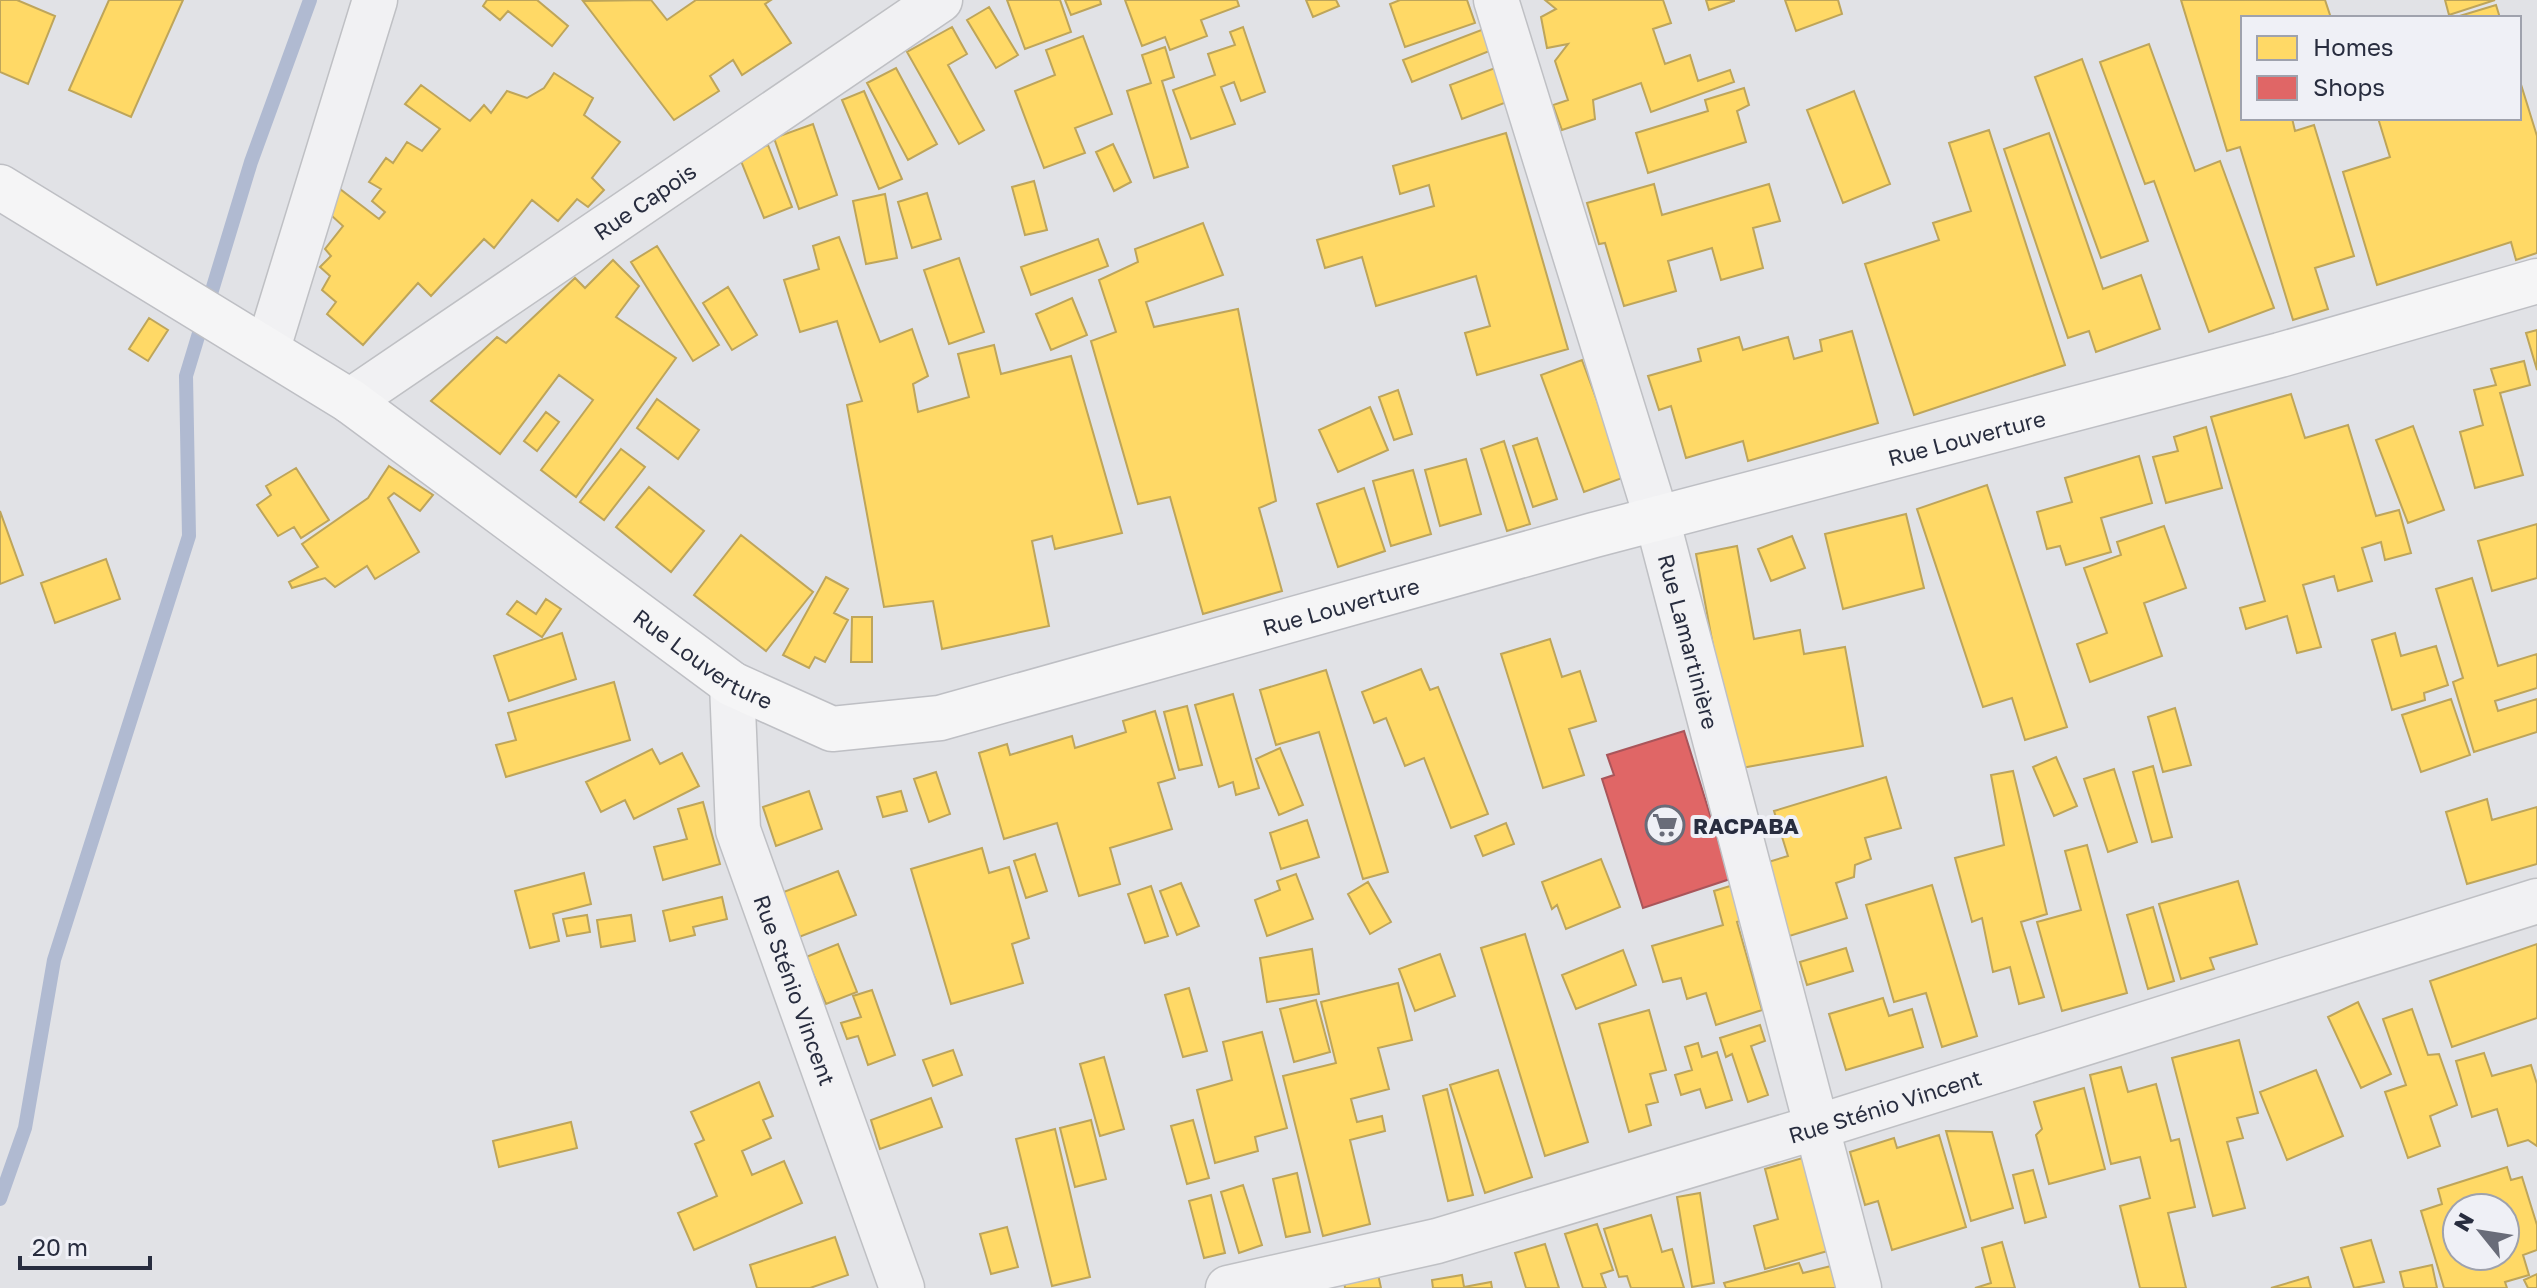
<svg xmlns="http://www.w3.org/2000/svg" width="2537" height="1288" viewBox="0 0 2537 1288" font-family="'Golos Text',sans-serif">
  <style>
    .homes { fill: #ffd966; stroke: #bea55a; stroke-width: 2; fill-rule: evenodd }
    .shops { fill: #e06666; stroke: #a9555a; stroke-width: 2 }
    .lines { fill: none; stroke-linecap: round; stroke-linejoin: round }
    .stream { stroke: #b0bad1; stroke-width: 14 }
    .minor-casing { stroke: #bfc0c4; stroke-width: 47 }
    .major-casing { stroke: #bebfc4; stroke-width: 47 }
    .minor { stroke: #f1f1f3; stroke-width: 44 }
    .major { stroke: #f5f5f6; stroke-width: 44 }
    .labels { text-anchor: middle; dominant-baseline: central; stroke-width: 8; stroke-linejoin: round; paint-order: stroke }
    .street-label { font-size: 22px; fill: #282d3f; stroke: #eff0f6 }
    .poi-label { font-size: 22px; font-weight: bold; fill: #282d3f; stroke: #eff0f6; text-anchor: start }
  </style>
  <rect width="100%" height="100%" fill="#e1e2e6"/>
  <!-- homes -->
  <path class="homes" d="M0,0H17L55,16L28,84L0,72Z
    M109,0H183L131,117L69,90Z
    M487,0H537L568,26L552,46L508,11L500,20L483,6Z
    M651,0L667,20L696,0H771L765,4L791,43L742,75L733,60L710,76L719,91L674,120L583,1Z
    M1007,0H1060L1071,32L1025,49Z
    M1065,0H1100L1101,4L1071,15Z
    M1125,0H1237L1239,6L1201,20L1207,36L1170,50L1165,37L1142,46Z
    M1306,0H1336L1339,6L1313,17Z
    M1400,0H1467L1475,23L1405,47L1390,4Z
    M1545,0H1663L1671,23L1653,29L1665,64L1690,55L1698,81L1730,70L1734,82L1651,112L1641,83L1593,100L1595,119L1562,130L1553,105L1568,100L1555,61L1568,44L1547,48L1541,17L1556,9Z
    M1706,0H1734V1L1709,10Z
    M1785,0H1838L1842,14L1796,31Z
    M2181,0H2325L2331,18H2243V118H2292L2295,131L2314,125L2354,256L2315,268L2328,309L2293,320L2240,147L2227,151Z
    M2445,0H2495L2449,15Z
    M2496,5L2500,18H2453Z
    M989,7L1018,55L996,68L967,20Z
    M952,27L967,54L948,65L984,130L959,144L907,52Z
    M1243,27L1265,92L1241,101L1234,82L1221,87L1235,124L1191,139L1173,90L1215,75L1208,54L1235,45L1230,32Z
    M1484,29L1492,50L1412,82L1403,60Z
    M1083,36L1112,114L1075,128L1085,153L1044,168L1015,91L1055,75L1046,50Z
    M2149,44L2195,171L2220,161L2274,308L2209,332L2154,181L2145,184L2100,62Z
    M1165,47L1174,77L1162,81L1188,167L1154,178L1127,91L1151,83L1142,55Z
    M2082,59L2148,241L2101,258L2035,77Z
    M896,68L937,144L908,160L867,83Z
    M1495,68L1507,102L1462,119L1450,85Z
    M554,73L593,98L584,115L620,142L592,178L604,190L588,207L577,199L558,221L532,200L494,248L484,239L431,296L418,283L363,345L327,314L336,302L322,290L330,276L320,267L331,256L325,249L343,226L320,205L336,186L379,219L385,212L372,201L381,189L369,182L386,158L393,163L407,142L422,151L440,129L405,104L421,85L470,121L484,105L491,113L507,91L527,98L544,88Z
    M2519,78L2537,136V253L2516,260L2511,242L2377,285L2343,172L2390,157L2378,118H2519Z
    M1744,88L1749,105L1737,111L1746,142L1648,173L1636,133L1708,111L1705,100Z
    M864,91L902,179L879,189L842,100Z
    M1854,91L1890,184L1843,203L1807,110Z
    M813,124L837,195L799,209L774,138Z
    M1989,130L2065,365L1914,415L1865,264L1939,240L1933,223L1971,211L1949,143Z
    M1506,133L1568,349L1477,375L1465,333L1490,326L1476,276L1376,306L1362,257L1325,268L1317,240L1434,206L1429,185L1400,194L1393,166Z
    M2049,133L2103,289L2141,275L2160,329L2096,352L2089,331L2068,338L2004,149Z
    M1113,144L1131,182L1114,191L1096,152Z
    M768,145L792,207L764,218L739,156Z
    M1034,181L1047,230L1025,235L1012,187Z
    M1654,184L1662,215L1769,184L1780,221L1753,228L1763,268L1721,280L1712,248L1668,261L1676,291L1624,306L1605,243L1599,244L1587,203Z
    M927,193L941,239L912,248L898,202Z
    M885,194L897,258L866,264L853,201Z
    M1203,223L1223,275L1146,302L1154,327L1238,309L1276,501L1259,508L1282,591L1203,614L1170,497L1138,504L1091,341L1116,332L1099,280L1138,262L1135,249Z
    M839,237L880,342L912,329L928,376L913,384L918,412L969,397L958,354L994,345L1001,374L1071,356L1122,533L1055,549L1052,536L1032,541L1049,626L942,649L933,601L884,607L847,405L862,401L837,321L800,332L784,280L819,269L813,246Z
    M1098,239L1108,266L1031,295L1021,267Z
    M657,246L719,345L693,361L631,262Z
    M959,258L984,332L949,344L924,270Z
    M613,260L639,286L616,317L676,358L576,497L541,470L593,400L559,375L500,454L431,401L497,337L506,343L575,278L585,288Z
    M728,287L757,335L732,350L703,303Z
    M1072,298L1087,335L1051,350L1036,314Z
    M149,318L168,330L148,361L129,349Z
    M2537,330V370L2526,333Z
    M1852,331L1878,423L1748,461L1743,441L1686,458L1671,406L1659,410L1648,376L1701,361L1698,349L1739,337L1743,350L1788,337L1794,359L1822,351L1820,340Z
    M1582,360L1625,477L1584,492L1541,375Z
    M2524,361L2530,385L2500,393L2523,475L2475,488L2460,432L2483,425L2474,390L2496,385L2491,369Z
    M1398,390L1412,434L1394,440L1379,397Z
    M2291,394L2305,438L2348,425L2376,516L2399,510L2411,553L2385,560L2381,542L2362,548L2372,581L2338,591L2334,576L2303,585L2321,647L2297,653L2287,616L2246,629L2240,608L2265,601L2211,417Z
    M657,399L699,430L678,459L637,428Z
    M1370,407L1388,450L1338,472L1319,430Z
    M546,412L559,422L537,451L524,441Z
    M2413,426L2444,510L2408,523L2376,440Z
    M2206,427L2222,488L2166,503L2153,457L2178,451L2174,437Z
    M1537,438L1557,499L1533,507L1513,446Z
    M1504,441L1530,524L1507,531L1481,449Z
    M621,449L645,467L604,520L580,502Z
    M2139,456L2152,503L2101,518L2111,552L2066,565L2060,546L2047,549L2037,512L2072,502L2065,478Z
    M1466,459L1481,514L1440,526L1425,470Z
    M389,466L433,495L420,511L394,493L388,498L419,552L375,579L367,566L335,587L325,578L292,588L289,582L318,567L302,544L368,498Z
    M296,468L329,520L301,538L294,527L278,536L257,505L271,495L266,486Z
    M1413,470L1431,534L1391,546L1373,481Z
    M1987,485L2067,727L2025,740L2012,698L1983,707L1917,509Z
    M649,487L704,531L671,572L616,527Z
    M1364,488L1385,551L1338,567L1317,504Z
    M0,511L23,575L0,584Z
    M1906,514L1924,588L1843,609L1825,534Z
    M2537,524V578L2492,591L2478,541Z
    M2164,526L2186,588L2144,603L2162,656L2090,682L2077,644L2107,633L2084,568L2121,555L2117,542Z
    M741,535L813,592L766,651L694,595Z
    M1792,536L1805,568L1771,581L1758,549Z
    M1737,546L1754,639L1800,630L1804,654L1845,647L1863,746L1736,769L1696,554Z
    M106,559L120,599L55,623L41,583Z
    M826,577L848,589L834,613L848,620L825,662L815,657L809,668L783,655Z
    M2472,578L2498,666L2537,654V688L2495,701L2498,711L2537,699V732L2474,752L2453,682L2463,678L2436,589Z
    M546,599L561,609L542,637L507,614L517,601L536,614Z
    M852,617H872V662H851Z
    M562,633L576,679L509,701L494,656Z
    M2395,633L2401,656L2436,646L2448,685L2424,693L2425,700L2392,710L2372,640Z
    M1550,639L1562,677L1580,671L1596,721L1569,729L1584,775L1543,788L1501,654Z
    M1421,669L1430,690L1438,687L1488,814L1451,828L1424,758L1405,766L1386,718L1374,723L1362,692Z
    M1326,670L1388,872L1363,879L1319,732L1276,745L1260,690Z
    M614,682L630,740L506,777L496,745L516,740L508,713Z
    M1233,694L1259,788L1236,795L1233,782L1219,787L1195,705Z
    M2451,699L2470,755L2421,772L2402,715Z
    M1187,706L1202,765L1179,770L1164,712Z
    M2175,708L2191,765L2163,772L2148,717Z
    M1155,711L1175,778L1158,783L1172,829L1110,848L1120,884L1079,896L1057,823L1004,839L979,753L1007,744L1010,755L1072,736L1075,748L1126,732L1123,721Z
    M1280,748L1303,805L1279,815L1256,759Z
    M652,749L660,764L682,753L699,786L634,819L625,800L601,812L586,782Z
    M2056,757L2077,806L2054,816L2033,767Z
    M2153,766L2172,837L2152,842L2133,772Z
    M2114,769L2137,842L2108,852L2084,779Z
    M2013,771L2047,914L2021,922L2044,997L2019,1004L2010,967L1993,972L1982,918L1972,922L1955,858L2004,845L1991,775Z
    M936,772L950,814L929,822L914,779Z
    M1886,777L1901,828L1865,838L1871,859L1855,865L1854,877L1836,883L1847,918L1786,937L1765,863L1788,856L1774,811Z
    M809,791L822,829L776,846L763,807Z
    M901,791L907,811L883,817L877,797Z
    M2487,799L2492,820L2537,807V864L2467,884L2446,812Z
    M703,802L720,864L663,880L654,847L687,839L678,809Z
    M1307,820L1319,857L1281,869L1270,833Z
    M1506,823L1514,844L1483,856L1475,836Z
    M2087,845L2127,993L2062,1011L2037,922L2081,910L2065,851Z
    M982,848L989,873L1009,867L1029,938L1012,944L1023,983L951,1004L911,869Z
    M1035,854L1047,891L1026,898L1014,861Z
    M1601,859L1620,907L1566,929L1557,905L1552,909L1542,882Z
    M838,871L856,915L799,937L781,893Z
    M584,873L591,904L553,914L559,941L530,948L515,891Z
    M1296,874L1313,919L1267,936L1255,900L1280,890L1277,881Z
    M2238,881L2257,944L2210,958L2214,969L2181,979L2159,904Z
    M1368,882L1391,922L1370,934L1348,894Z
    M1743,882L1753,917L1737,922L1762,1010L1716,1025L1706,993L1687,999L1681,978L1663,982L1652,946L1723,925L1714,891Z
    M1181,883L1199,926L1177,935L1160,891Z
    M1932,885L1977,1036L1942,1047L1926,993L1894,1002L1866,905Z
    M1151,886L1168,936L1145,943L1128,894Z
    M722,897L727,919L693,927L695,935L670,941L663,911Z
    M2153,907L2174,981L2148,989L2127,915Z
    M587,915L590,932L567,936L563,919Z
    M631,915L635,941L601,947L597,920Z
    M1525,934L1588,1142L1545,1156L1481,948Z
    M838,944L857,992L826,1004L806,957Z
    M2537,944V1018L2452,1047L2430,981Z
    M1846,948L1853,971L1807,985L1800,962Z
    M1312,949L1319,994L1267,1002L1260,958Z
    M1623,950L1636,985L1576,1009L1562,975Z
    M1440,954L1455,996L1415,1011L1399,969Z
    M1398,983L1412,1040L1378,1048L1389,1089L1351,1099L1357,1122L1382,1116L1385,1131L1350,1140L1370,1224L1323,1236L1283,1076L1336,1063L1321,1002Z
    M1189,988L1207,1051L1183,1057L1165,995Z
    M872,990L895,1055L868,1065L858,1036L847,1039L841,1023L861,1017L853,996Z
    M1883,998L1889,1016L1912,1009L1923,1047L1846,1070L1829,1014Z
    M1316,1000L1330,1052L1294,1062L1280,1009Z
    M2358,1002L2391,1074L2361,1088L2328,1017Z
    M2412,1009L2428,1055L2439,1054L2457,1105L2430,1116L2440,1146L2408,1158L2385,1092L2406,1085L2383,1019Z
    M1649,1010L1666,1070L1650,1074L1658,1102L1646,1105L1651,1125L1629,1132L1599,1024Z
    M1760,1025L1765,1041L1751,1046L1768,1095L1748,1102L1732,1054L1726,1057L1720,1038Z
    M1262,1032L1287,1128L1255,1137L1258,1151L1215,1163L1197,1090L1232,1080L1223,1042Z
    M2239,1040L2258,1113L2237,1118L2243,1138L2227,1142L2245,1208L2213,1216L2172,1058Z
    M1698,1043L1702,1057L1717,1052L1732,1100L1706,1108L1700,1089L1681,1095L1675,1075L1692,1070L1685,1047Z
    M953,1050L962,1075L933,1086L923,1060Z
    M2484,1053L2492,1076L2531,1065L2537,1084V1146L2528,1140L2508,1146L2497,1109L2472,1117L2456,1061Z
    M1104,1057L1124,1129L1100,1136L1080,1064Z
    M2121,1067L2128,1092L2156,1084L2171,1141L2179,1139L2195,1207L2168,1213L2186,1288H2140L2120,1206L2150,1198L2140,1157L2111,1164L2090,1075Z
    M1498,1070L1532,1177L1485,1193L1450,1085Z
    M2316,1070L2343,1136L2287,1160L2260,1092Z
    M759,1082L773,1116L763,1120L771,1138L742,1151L752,1175L784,1161L802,1203L694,1250L678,1213L717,1196L695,1144L704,1140L691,1112Z
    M2084,1088L2105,1169L2049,1184L2036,1135L2042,1129L2034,1102Z
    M1447,1089L1473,1195L1448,1201L1423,1096Z
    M931,1098L942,1127L880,1149L871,1120Z
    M1091,1120L1106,1179L1075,1187L1060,1128Z
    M1193,1120L1209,1178L1187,1184L1171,1126Z
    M571,1122L577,1148L499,1167L493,1141Z
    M1055,1129L1090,1277L1052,1286L1016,1139Z
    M1946,1131L1992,1132L2013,1208L1971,1221Z
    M1939,1135L1966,1227L1892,1250L1878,1201L1865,1205L1850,1152L1894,1138L1897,1148Z
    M1806,1157L1831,1250L1765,1269L1754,1226L1778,1219L1765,1169Z
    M2507,1167L2511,1180L2522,1177L2537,1225V1250L2523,1255L2529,1275L2505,1282L2507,1288H2444L2421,1211L2442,1204L2438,1189ZM2457,1208H2505V1256H2457Z
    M2033,1170L2046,1217L2025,1223L2013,1175Z
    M1297,1173L1310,1232L1286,1237L1273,1179Z
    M1243,1185L1262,1245L1239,1253L1221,1192Z
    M1700,1193L1714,1283L1692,1287L1677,1197Z
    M1211,1195L1225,1253L1204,1258L1189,1201Z
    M1651,1215L1662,1252L1672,1249L1684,1288H1631L1627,1276L1619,1277L1604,1229Z
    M1597,1224L1613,1270L1601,1274L1606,1288H1583L1565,1234Z
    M1007,1227L1018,1267L991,1274L980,1234Z
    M835,1237L848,1275L810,1288H757L750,1265Z
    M2371,1240L2384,1282L2354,1288L2341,1248Z
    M2002,1242L2015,1288H1975L1991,1283L1982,1248Z
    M1545,1244L1559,1288H1526L1515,1253Z
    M1851,1261L1859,1288H1726L1724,1283L1799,1263L1803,1273Z
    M2432,1265L2437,1288H2404L2400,1272Z
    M1378,1274L1381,1288H1345L1344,1281Z
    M2537,1274V1288H2528L2524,1280Z
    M1462,1275L1464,1287L1491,1282L1492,1288H1433L1432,1280Z
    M2308,1277L2311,1288H2271Z"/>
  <!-- shops -->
  <path class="shops" d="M1684,731L1730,879L1643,908L1602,779L1614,775L1607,755Z"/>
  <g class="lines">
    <!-- stream -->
    <path class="stream" d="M0,1199L25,1128L54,960L189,536L186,376L251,162L310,0"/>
    <!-- minor casing -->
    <g class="minor-casing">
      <g id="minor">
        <path id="s1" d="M1496,0L1657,519L1859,1288"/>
        <path d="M268,348L375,0"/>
        <path id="s2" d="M350,401L940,0"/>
        <path id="s3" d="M732,684L738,830L902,1288"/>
        <path id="s4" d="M1228,1288L1437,1241L1817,1127L2537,901"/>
      </g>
    </g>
    <!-- major casing -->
    <g class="major-casing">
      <g id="major">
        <path id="s5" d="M0,187L350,401L732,684L832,729L940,718L1594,535L2280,355L2537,281"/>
      </g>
    </g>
    <!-- minor -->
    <use href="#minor" class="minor"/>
    <!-- major -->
    <use href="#major" class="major"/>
  </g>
  <!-- icons -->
  <defs>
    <g id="supermarket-ring" transform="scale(2)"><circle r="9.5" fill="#eff0f6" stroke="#696c79" stroke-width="1.5"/><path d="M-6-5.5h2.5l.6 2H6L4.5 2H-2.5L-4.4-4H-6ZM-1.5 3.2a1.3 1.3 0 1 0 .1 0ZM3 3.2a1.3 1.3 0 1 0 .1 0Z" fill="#696c79"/></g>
  </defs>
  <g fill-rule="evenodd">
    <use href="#supermarket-ring" x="1665" y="825"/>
  </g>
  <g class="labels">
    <!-- street labels -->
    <g class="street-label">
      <text stroke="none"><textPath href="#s2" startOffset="356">Rue Capois</textPath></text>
      <text stroke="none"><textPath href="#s5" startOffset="2168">Rue Louverture</textPath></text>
      <text stroke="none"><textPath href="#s5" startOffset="1520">Rue Louverture</textPath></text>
      <text stroke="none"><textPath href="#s1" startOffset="670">Rue Lamartinière</textPath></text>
      <text stroke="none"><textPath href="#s5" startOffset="848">Rue Louverture</textPath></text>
      <text stroke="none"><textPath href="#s3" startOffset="316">Rue Sténio Vincent</textPath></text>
      <text stroke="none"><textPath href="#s4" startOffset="682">Rue Sténio Vincent</textPath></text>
    </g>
    <!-- poi labels -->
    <g class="poi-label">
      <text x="1693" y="825">RACPABA</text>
    </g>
  </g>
  <!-- legend -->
  <rect x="2241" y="16" width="280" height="104" fill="#eff0f6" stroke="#9fa2ad" stroke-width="2"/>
  <rect x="2257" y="36" width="40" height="24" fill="#ffd966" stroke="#9fa2ad" stroke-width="2"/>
  <text x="2313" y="56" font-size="24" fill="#282d3f">Homes</text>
  <rect x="2257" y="76" width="40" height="24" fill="#e06666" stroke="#9fa2ad" stroke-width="2"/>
  <text x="2313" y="96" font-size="24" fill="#282d3f">Shops</text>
  <!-- north arrow -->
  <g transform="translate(2481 1232) rotate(300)"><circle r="38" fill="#eff0f6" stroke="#9fa2ad" stroke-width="2"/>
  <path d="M0-6L14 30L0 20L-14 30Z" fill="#696c79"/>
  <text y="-12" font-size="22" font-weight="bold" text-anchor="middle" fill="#282d3f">N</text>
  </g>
  <!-- scale -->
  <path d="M20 1256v12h130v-12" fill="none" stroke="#282d3f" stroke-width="4"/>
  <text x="32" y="1256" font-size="24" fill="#282d3f" stroke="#eff0f6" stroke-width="6" paint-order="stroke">20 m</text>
</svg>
